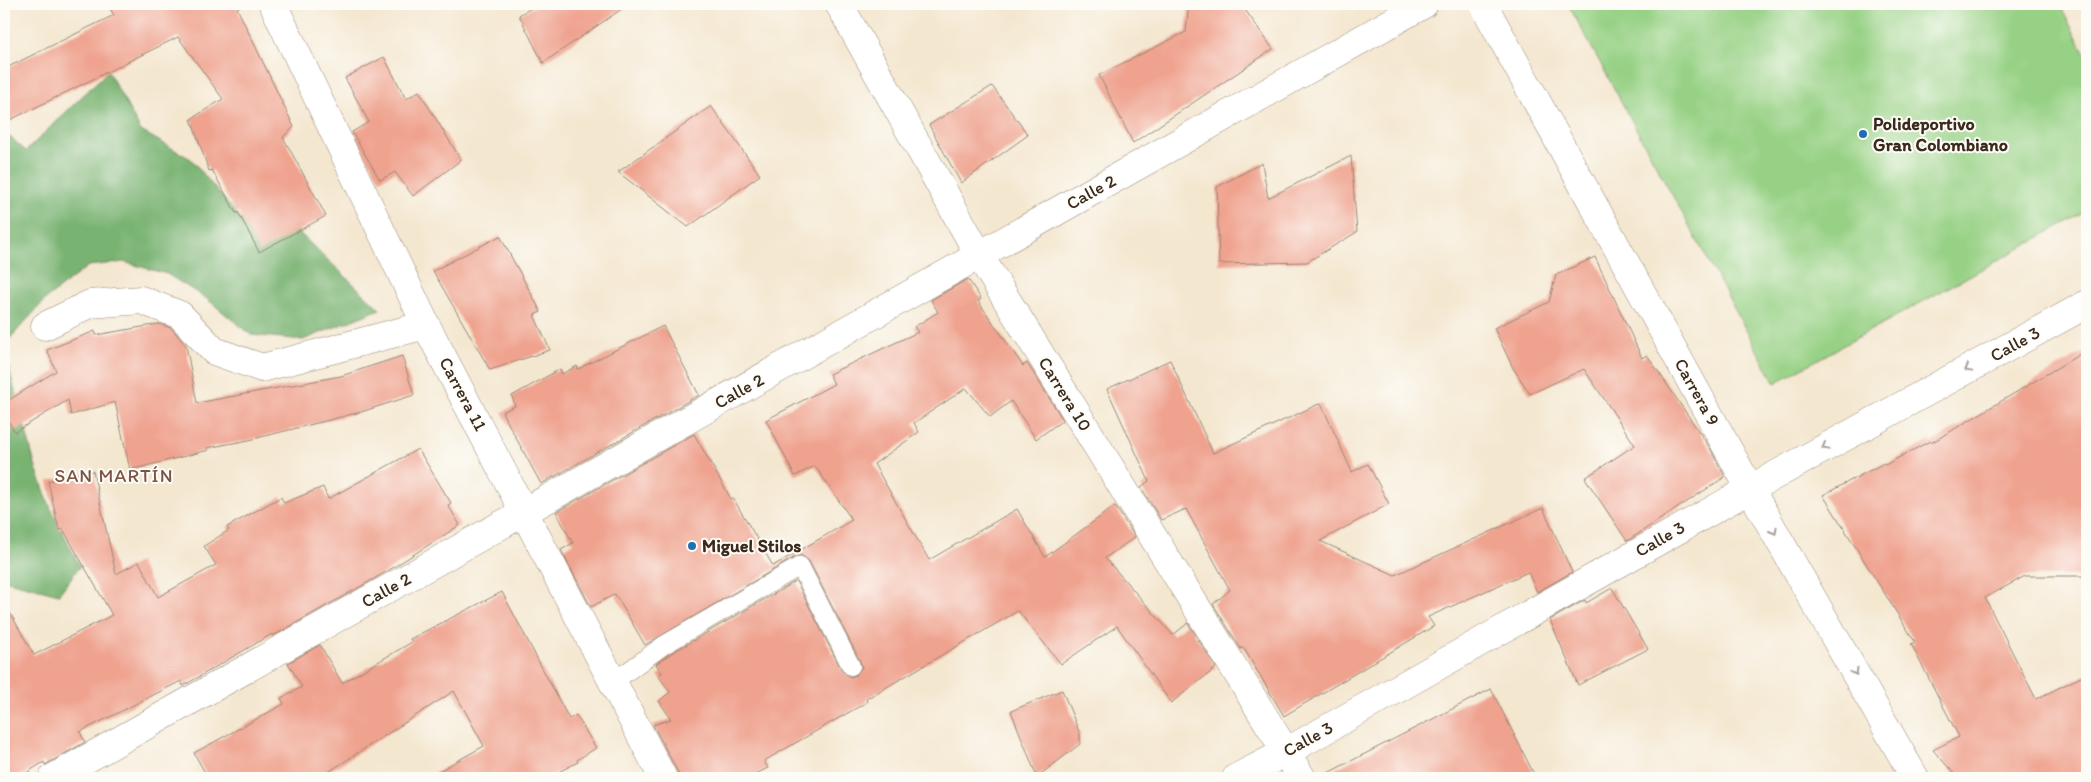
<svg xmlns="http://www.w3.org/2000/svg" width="2091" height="782" viewBox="0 0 2091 782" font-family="Itim,sans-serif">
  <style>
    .green { fill: #97d185; stroke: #697e52 }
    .forest { fill: #79b372; stroke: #5a6e48 }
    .building { fill: #efa28e }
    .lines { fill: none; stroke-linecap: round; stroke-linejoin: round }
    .service-casing { stroke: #988877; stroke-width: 19 }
    .minor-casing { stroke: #988877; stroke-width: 29 }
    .service { stroke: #fff; stroke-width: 18 }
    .minor { stroke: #fff; stroke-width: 28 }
    .oneway { stroke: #a79f9a }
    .poi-dot { fill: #1f6fb2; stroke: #fdfcf7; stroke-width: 2 }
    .labels { text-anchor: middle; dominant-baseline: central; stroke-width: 4; stroke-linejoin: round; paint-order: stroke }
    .poi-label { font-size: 18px; font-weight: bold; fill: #3b2a1e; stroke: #fdfcf7; text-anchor: start }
    .street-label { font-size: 18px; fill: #3b2a1e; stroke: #fdfcf7 }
    .neighbourhood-label { font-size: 19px; letter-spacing: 1px; fill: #7a5445; stroke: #fdfcf7 }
  </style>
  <rect width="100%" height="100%" fill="#fdfcf7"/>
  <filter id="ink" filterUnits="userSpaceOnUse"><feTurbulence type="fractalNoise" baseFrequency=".02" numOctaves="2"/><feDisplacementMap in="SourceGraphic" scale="10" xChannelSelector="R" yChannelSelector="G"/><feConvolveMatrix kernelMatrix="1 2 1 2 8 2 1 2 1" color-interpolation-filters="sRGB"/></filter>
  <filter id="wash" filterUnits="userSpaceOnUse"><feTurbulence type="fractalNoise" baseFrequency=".0096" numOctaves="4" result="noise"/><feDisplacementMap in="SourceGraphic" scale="20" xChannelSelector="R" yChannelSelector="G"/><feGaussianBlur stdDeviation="1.12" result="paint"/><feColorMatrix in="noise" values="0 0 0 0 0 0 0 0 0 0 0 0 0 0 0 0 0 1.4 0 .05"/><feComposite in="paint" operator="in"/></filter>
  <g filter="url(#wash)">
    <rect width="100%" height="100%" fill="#f4e7d0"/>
    <!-- green -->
    <path class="green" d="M1568,4H2059L2087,57V211L1775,383Z"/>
    <!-- forest -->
    <path class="forest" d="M108,71L141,131L191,159L241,220L297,231L380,309L303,340L251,335L207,299L167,274L124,262L88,266L46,299L4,345V132L26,151Z
      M4,350L35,465L51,509L80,566L59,594L4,580Z"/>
    <g id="blocks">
      <!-- building -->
      <path class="building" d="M107,4H245L237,8L294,127L283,137L326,216L259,252L238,212L236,213L212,170L209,171L191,119L223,99L178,37L4,123V69L114,15Z
        M539,4H629L543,63L519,15Z
        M1189,4H1241L1273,49L1133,143L1099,75L1186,32Z
        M384,57L406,99L419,91L461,160L413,196L395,172L380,180L352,132L369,122L345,78Z
        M992,86L1028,135L961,183L929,125Z
        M711,106L760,175L688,227L618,172Z
        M1351,156L1357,232L1307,262L1219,264L1217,187L1262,163L1268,198Z
        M500,236L541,312L534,315L550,350L490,370L433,271Z
        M1595,257L1642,358L1647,355L1710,448L1725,477L1627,541L1585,478L1635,445L1584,369L1530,394L1513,368L1494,328L1549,302L1556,275Z
        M968,279L981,299L978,301L1023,366L1027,363L1063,420L1036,439L1011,401L990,417L966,388L914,423L919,432L874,464L929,560L1017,509L1045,557L1115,506L1135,537L1105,558L1173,635L1188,623L1216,668L1171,703L1117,626L1061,664L1018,611L866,699L867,702L764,761L768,768L747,778H681L653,725L671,719L659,701L670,692L658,675L662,673L656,664L670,654L796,581L842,671L850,677L856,675L862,667L860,661L809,561L801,555L795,557L645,645L615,594L591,607L561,550L573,543L556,512L694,434L731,499L733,498L773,566L852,520L815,466L795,476L766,420L834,384L829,374L918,332L914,327L938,312L931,300Z
        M159,324L171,328L186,345L197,403L341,376L402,356L414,395L361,412L249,440L207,448L209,450L130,470L115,402L71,415L68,400L15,432L4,414V403L56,371L47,350L95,331L96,335Z
        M663,326L699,395L541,484L502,412L515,406L512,396L560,369L562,374L577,366L578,369Z
        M2087,350V576H2025L1985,598L2036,699L2087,674V778H1958L1933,750L1959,737L1911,644L1915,642L1823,495L1884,463L1885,465L1930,441L1931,443Z
        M1170,360L1213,453L1321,403L1352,472L1368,464L1389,504L1320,541L1395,575L1543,508L1572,572L1537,592L1528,572L1428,617L1434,626L1284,716L1243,647L1241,649L1213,604L1230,590L1186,509L1161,520L1141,487L1149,481L1107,389Z
        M418,449L451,503L448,505L460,525L386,572L273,636L272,634L183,686L181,681L80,732L85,742L45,765L44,762L18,778H4V602L34,655L112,615L63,529L59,530L48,481L93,471L116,574L139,562L158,597L216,565L204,546L229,530L227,527L281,497L284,503L323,487L328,499Z
        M1612,588L1648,649L1578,685L1550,620L1585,600L1586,603Z
        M502,592L569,719L576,715L596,748L577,760L578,762L547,778H426L484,746L454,691L319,778H208L194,753L284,704L281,698L302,687L288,663L320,645L342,683L412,642L410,639Z
        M1491,689L1536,778H1318Z
        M1062,690L1080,734V744L1037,777L1011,711Z"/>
    </g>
  </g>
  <g filter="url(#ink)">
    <use href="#blocks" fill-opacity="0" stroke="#988877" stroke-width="1"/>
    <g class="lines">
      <!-- service casing -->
      <g class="service-casing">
        <path id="service" d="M613,682L664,645L800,566L851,666"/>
      </g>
      <!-- minor casing -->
      <g class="minor-casing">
        <path id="minor" d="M273,4L426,325L663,778
          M839,4L979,255L1302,778
          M1483,4L1750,489L1915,778
          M45,326L90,304L141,300L180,315L214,351L262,368L426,325
          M53,778L1424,4
          M1236,778L1286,752L1750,489L2087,304"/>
      </g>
      <!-- service -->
      <use href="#service" class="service"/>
      <!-- minor -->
      <use href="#minor" class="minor"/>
    </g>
    <!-- one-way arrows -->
    <defs><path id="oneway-chevron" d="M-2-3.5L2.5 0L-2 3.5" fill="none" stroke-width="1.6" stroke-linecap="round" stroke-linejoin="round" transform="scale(1.25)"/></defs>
    <g class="oneway">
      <use href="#oneway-chevron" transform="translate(1968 369) rotate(151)"/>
      <use href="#oneway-chevron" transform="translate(1825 447) rotate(151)"/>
      <use href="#oneway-chevron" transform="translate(1774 531) rotate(60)"/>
      <use href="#oneway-chevron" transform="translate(1855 672) rotate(60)"/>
    </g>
  </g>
  <!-- markers -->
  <g class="poi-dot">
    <circle cx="1863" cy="134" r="5"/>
    <circle cx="692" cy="546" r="5"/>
  </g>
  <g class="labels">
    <!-- poi labels -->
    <g class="poi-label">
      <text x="1873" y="124">Polideportivo<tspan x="1873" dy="21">Gran Colombiano</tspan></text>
      <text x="702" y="546">Miguel Stilos</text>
    </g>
    <!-- street labels -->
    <g class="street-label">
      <text transform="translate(1091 192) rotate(-29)">Calle 2</text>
      <text transform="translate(2015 344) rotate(-29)">Calle 3</text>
      <text transform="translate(739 391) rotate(-29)">Calle 2</text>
      <text transform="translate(1697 392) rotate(61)">Carrera 9</text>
      <text transform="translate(463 394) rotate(62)">Carrera 11</text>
      <text transform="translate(1065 394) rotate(58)">Carrera 10</text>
      <text transform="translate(1660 539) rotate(-30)">Calle 3</text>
      <text transform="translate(386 590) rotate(-29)">Calle 2</text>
      <text transform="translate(1308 739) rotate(-29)">Calle 3</text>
    </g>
    <!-- neighbourhood labels -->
    <g class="neighbourhood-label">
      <text x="114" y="475">SAN MARTÍN</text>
    </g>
  </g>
  <!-- margin -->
  <rect width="2091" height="782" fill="none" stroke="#fdfcf7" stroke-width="20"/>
</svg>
